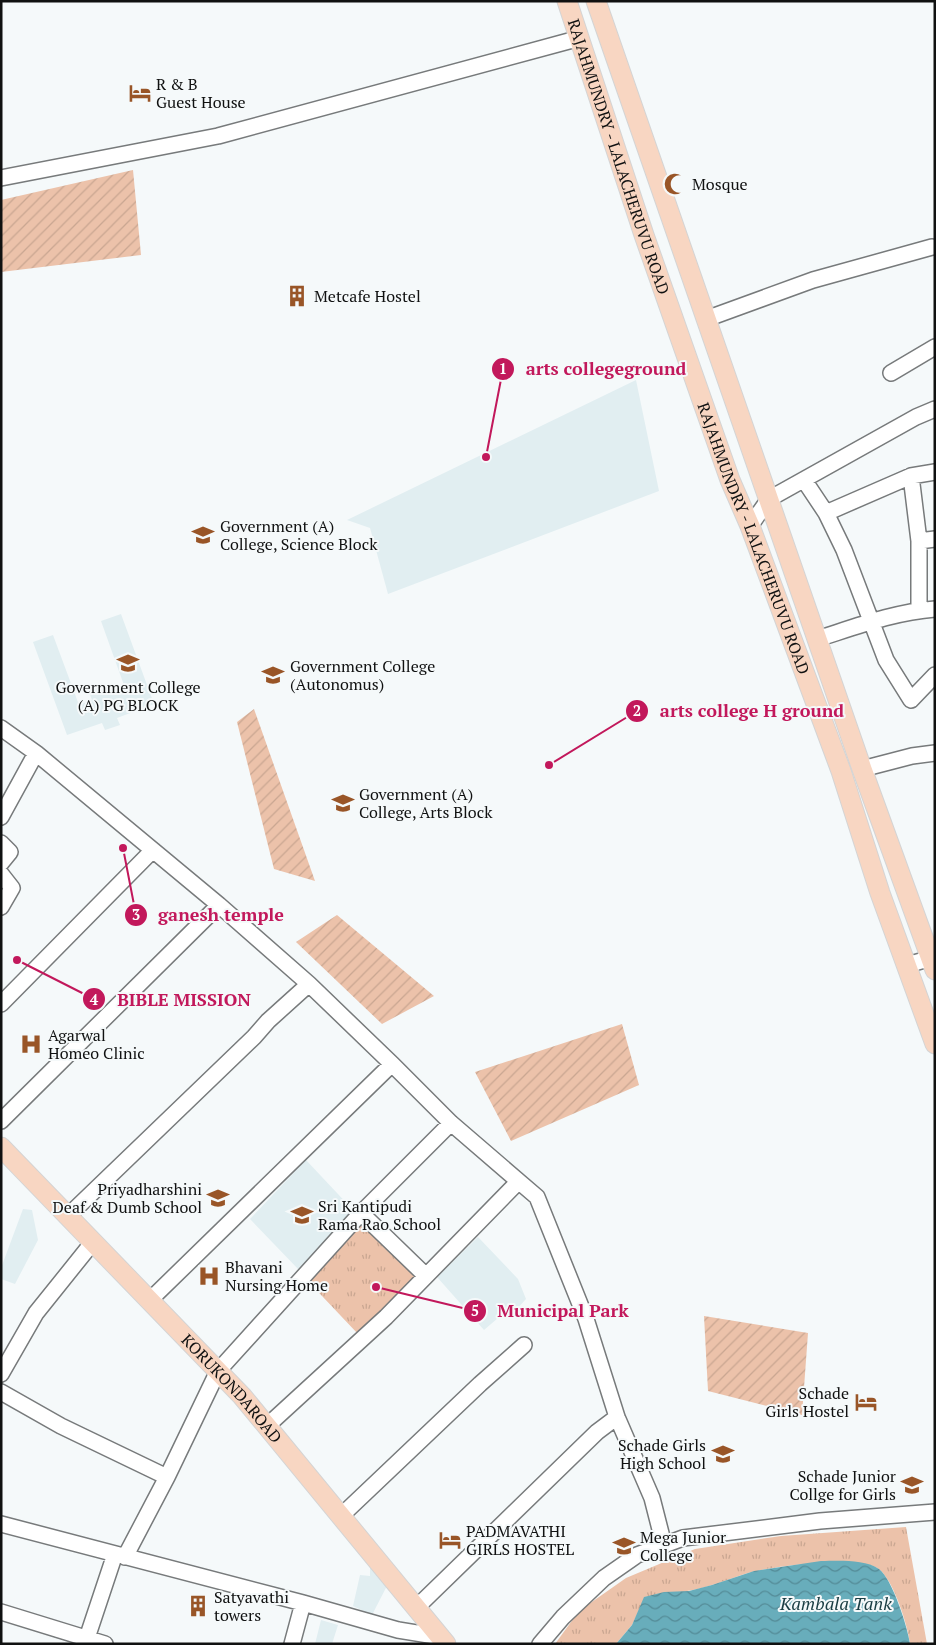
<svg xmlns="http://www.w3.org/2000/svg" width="936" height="1645" viewBox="0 0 936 1645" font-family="'PT Serif',serif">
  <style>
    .built { fill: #e1eef1 }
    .park { fill: url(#park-tufts) }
    .garden { fill: url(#garden-furrows) }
    .water { fill: url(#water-waves) }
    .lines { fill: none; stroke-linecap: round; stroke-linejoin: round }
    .minor-casing { stroke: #777a7b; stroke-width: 18 }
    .major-casing { stroke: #d4d4d4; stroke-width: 21 }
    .minor { stroke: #fff; stroke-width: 15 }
    .major { stroke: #f8d6c2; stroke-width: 19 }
    .labels { text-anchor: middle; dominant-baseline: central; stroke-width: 4; stroke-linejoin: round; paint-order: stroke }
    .poi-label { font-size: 16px; fill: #101111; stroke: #f5f9fa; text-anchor: start }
    .street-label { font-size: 16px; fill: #101111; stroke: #f5f9fa }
    .water-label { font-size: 18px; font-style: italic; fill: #1a3d43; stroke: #f5f9fa }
    .leader { fill: none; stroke: #c2185b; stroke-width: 2 }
    .callout-dot { fill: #c2185b; stroke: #f5f9fa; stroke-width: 2 }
    .mark-label { font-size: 15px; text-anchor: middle; font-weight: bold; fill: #fff }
    .callout-label { font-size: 18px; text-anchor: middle; font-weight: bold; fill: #c2185b; stroke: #f5f9fa; stroke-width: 4; stroke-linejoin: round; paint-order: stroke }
  </style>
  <defs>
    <pattern id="park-tufts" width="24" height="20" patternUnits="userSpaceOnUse" patternTransform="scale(1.25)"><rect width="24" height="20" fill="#ecc2aa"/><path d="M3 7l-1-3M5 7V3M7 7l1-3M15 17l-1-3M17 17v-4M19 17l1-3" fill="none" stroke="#c9a691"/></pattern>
    <pattern id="garden-furrows" width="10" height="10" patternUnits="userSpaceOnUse" patternTransform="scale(1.25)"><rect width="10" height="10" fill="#ecc2aa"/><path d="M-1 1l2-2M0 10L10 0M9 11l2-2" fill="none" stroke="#c9a691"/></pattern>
    <pattern id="water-waves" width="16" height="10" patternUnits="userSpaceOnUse" patternTransform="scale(1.25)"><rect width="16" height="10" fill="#68adbb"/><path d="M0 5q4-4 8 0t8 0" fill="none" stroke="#548b97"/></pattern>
  </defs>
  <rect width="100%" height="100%" fill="#f5f9fa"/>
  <!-- built -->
  <path class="built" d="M636,380L659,491L388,594L370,528L347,520Z
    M121,614L154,704L117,718L120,725L105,730L102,723L67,735L33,642L53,635L79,705L92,700L88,689L103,683L108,695L125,688L101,621Z
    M306,1160L353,1210L299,1270L250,1219Z
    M23,1209L32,1210L38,1240L15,1284L1,1279V1268Z
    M478,1237L518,1279L526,1299L516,1310L512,1306L484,1330L437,1277Z
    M370,1564L390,1580L372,1615L353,1606L360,1575L370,1576Z
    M321,1620L338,1625L332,1644H315Z"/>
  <!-- park -->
  <path class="park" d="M360,1221L417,1276L358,1334L305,1278Z
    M906,1527L927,1644H910C908,1626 894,1582 880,1570C863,1554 779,1566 756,1571C741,1574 727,1581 712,1585C690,1592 667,1594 645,1597L632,1625L616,1644H555L579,1611L626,1578L695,1549L781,1536Z"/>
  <!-- garden -->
  <path class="garden" d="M133,170L141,255L1,272V200Z
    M254,709L315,881L274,869L237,722Z
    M337,915L434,996L382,1024L296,942Z
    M622,1024L639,1085L511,1141L475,1072Z
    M704,1316L808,1333L802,1415L708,1391Z"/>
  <!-- water -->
  <path class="water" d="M821,1561C839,1561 864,1559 879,1569C892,1578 908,1628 910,1644H616L632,1625L644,1597L664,1592L689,1591L712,1585L754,1571Z"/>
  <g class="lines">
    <!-- minor casing -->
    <g class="minor-casing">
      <path id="minor" d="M1,178L218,136L580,38
        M706,319L813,280L932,247
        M891,373L935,347
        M911,476L919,541V610
        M804,480L826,513L844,550L886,660L911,700L935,675
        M826,513L911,476L935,472
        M750,526L769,499L916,417L935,409
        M919,541L935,539
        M817,639C855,627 894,612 935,609
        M1,728L36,753L219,905L309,984L392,1064L451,1123L537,1197L586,1319L617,1417L652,1498L664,1545
        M862,769L912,756L935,753
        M1,817L36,753
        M1,843L10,852L1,863
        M1,874L12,888L1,907
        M907,965L935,957
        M1,1004L153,850
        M1,1121L219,905
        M361,1213L425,1275
        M68,1216L254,1037L268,1021L309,984
        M150,1300L392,1064
        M1,1374L36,1313L93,1242
        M1,1392L61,1426L167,1477
        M267,1426L386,1317L518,1182
        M341,1516L480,1384L524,1345
        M1,1524L303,1603L398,1630L441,1637
        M125,1557L167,1477L218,1371L361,1213L451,1123
        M417,1607L597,1432L617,1417
        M1,1612L105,1644
        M85,1644L115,1554
        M292,1644L303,1603
        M540,1644L563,1617L604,1578L637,1555L683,1538L820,1521L935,1512"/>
    </g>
    <!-- major casing -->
    <g class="major-casing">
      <g id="major">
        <path id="s1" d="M567,1L644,235L730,480L750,526L841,771L880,893L935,1044"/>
        <path d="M596,1L862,769L935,970"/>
        <path id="s2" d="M1,1147L242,1396L446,1644"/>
      </g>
    </g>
    <!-- minor -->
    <use href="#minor" class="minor"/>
    <!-- major -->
    <use href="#major" class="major"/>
  </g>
  <!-- icons -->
  <defs>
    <g id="hotel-bare" transform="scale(1.725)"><path d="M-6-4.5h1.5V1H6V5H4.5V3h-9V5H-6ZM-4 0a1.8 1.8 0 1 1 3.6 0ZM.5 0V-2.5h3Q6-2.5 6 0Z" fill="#995527" stroke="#f5f9fa" stroke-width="2.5" paint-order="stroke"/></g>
    <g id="mosque-bare" transform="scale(1.725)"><path d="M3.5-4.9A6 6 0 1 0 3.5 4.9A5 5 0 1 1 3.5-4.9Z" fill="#995527" stroke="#f5f9fa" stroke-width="2.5" paint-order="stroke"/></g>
    <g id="building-bare" transform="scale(1.725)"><path d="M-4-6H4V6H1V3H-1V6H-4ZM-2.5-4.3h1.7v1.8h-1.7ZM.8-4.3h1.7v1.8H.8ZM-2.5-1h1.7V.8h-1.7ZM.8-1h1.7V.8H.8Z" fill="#995527" stroke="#f5f9fa" stroke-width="2.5" paint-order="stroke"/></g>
    <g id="university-bare" transform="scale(1.725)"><path d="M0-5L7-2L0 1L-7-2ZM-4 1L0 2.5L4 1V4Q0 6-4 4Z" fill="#995527" stroke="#f5f9fa" stroke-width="2.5" paint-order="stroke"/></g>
    <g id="school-bare" transform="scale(1.725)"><path d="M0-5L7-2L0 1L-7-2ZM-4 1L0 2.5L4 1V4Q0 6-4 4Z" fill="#995527" stroke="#f5f9fa" stroke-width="2.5" paint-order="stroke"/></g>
    <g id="hospital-bare" transform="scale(1.725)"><path d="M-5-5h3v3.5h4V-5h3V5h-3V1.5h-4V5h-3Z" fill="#995527" stroke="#f5f9fa" stroke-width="2.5" paint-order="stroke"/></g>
  </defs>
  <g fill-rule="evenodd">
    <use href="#hotel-bare" x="140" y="93"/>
    <use href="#mosque-bare" x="675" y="184"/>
    <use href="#building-bare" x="297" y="296"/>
    <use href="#university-bare" x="203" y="535"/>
    <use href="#school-bare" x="128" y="663"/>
    <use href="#university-bare" x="273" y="675"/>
    <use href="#university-bare" x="343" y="803"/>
    <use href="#hospital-bare" x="31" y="1044"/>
    <use href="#school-bare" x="218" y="1198"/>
    <use href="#school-bare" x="302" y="1215"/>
    <use href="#hospital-bare" x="209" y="1276"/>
    <use href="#hotel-bare" x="866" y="1402"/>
    <use href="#school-bare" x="723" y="1454"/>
    <use href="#university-bare" x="912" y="1485"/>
    <use href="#hotel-bare" x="450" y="1540"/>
    <use href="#university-bare" x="624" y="1546"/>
    <use href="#building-bare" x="198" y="1606"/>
  </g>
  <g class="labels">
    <!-- poi labels -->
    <g class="poi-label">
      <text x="156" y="84">R &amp; B<tspan x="156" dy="18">Guest House</tspan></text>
      <text x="692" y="184">Mosque</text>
      <text x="314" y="296">Metcafe Hostel</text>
      <text x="220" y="526">Government (A)<tspan x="220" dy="18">College, Science Block</tspan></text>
      <text x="290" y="666">Government College<tspan x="290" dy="18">(Autonomus)</tspan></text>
      <text x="128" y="687" text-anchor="middle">Government College<tspan x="128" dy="18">(A) PG BLOCK</tspan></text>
      <text x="359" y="794">Government (A)<tspan x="359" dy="18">College, Arts Block</tspan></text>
      <text x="48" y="1035">Agarwal<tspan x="48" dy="18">Homeo Clinic</tspan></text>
      <text x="202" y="1189" text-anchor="end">Priyadharshini<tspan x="202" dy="18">Deaf &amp; Dumb School</tspan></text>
      <text x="318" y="1206">Sri Kantipudi<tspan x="318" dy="18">Rama Rao School</tspan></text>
      <text x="225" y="1267">Bhavani<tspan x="225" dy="18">Nursing Home</tspan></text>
      <text x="849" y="1393" text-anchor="end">Schade<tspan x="849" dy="18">Girls Hostel</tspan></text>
      <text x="706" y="1445" text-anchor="end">Schade Girls<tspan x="706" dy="18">High School</tspan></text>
      <text x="896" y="1476" text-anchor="end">Schade Junior<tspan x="896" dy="18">Collge for Girls</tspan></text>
      <text x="466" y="1531">PADMAVATHI<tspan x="466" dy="18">GIRLS HOSTEL</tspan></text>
      <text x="640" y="1537">Mega Junior<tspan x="640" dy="18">College</tspan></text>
      <text x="214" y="1597">Satyavathi<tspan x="214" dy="18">towers</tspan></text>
    </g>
    <!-- street labels -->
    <g class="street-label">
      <text stroke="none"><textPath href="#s1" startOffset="164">RAJAHMUNDRY - LALACHERUVU ROAD</textPath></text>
      <text stroke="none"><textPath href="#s1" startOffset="569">RAJAHMUNDRY - LALACHERUVU ROAD</textPath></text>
      <text stroke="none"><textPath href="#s2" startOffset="334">KORUKONDAROAD</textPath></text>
    </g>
    <!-- water labels -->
    <g class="water-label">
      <text x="836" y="1603">Kambala Tank</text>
    </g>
  </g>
  <!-- callouts -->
  <path class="leader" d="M486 457L503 369M549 765L637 711M123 848L136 915M17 960L94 999M376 1287L475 1311"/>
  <g class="callout-dot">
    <circle cx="486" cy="457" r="5"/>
    <circle cx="549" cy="765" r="5"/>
    <circle cx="123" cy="848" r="5"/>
    <circle cx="17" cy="960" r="5"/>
    <circle cx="376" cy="1287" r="5"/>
    <circle cx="503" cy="369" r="12"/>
    <circle cx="637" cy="711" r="12"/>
    <circle cx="136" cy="915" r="12"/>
    <circle cx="94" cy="999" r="12"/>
    <circle cx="475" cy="1311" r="12"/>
  </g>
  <g class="mark-label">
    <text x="503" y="374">1</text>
    <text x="637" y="716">2</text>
    <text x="136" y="920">3</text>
    <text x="94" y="1005">4</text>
    <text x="475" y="1316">5</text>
  </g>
  <g class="callout-label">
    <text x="606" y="375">arts collegeground</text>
    <text x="752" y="717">arts college H ground</text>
    <text x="221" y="921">ganesh temple</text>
    <text x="184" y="1006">BIBLE MISSION</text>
    <text x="563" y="1317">Municipal Park</text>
  </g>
  <!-- border -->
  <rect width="936" height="1645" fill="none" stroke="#101111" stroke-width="5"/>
</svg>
